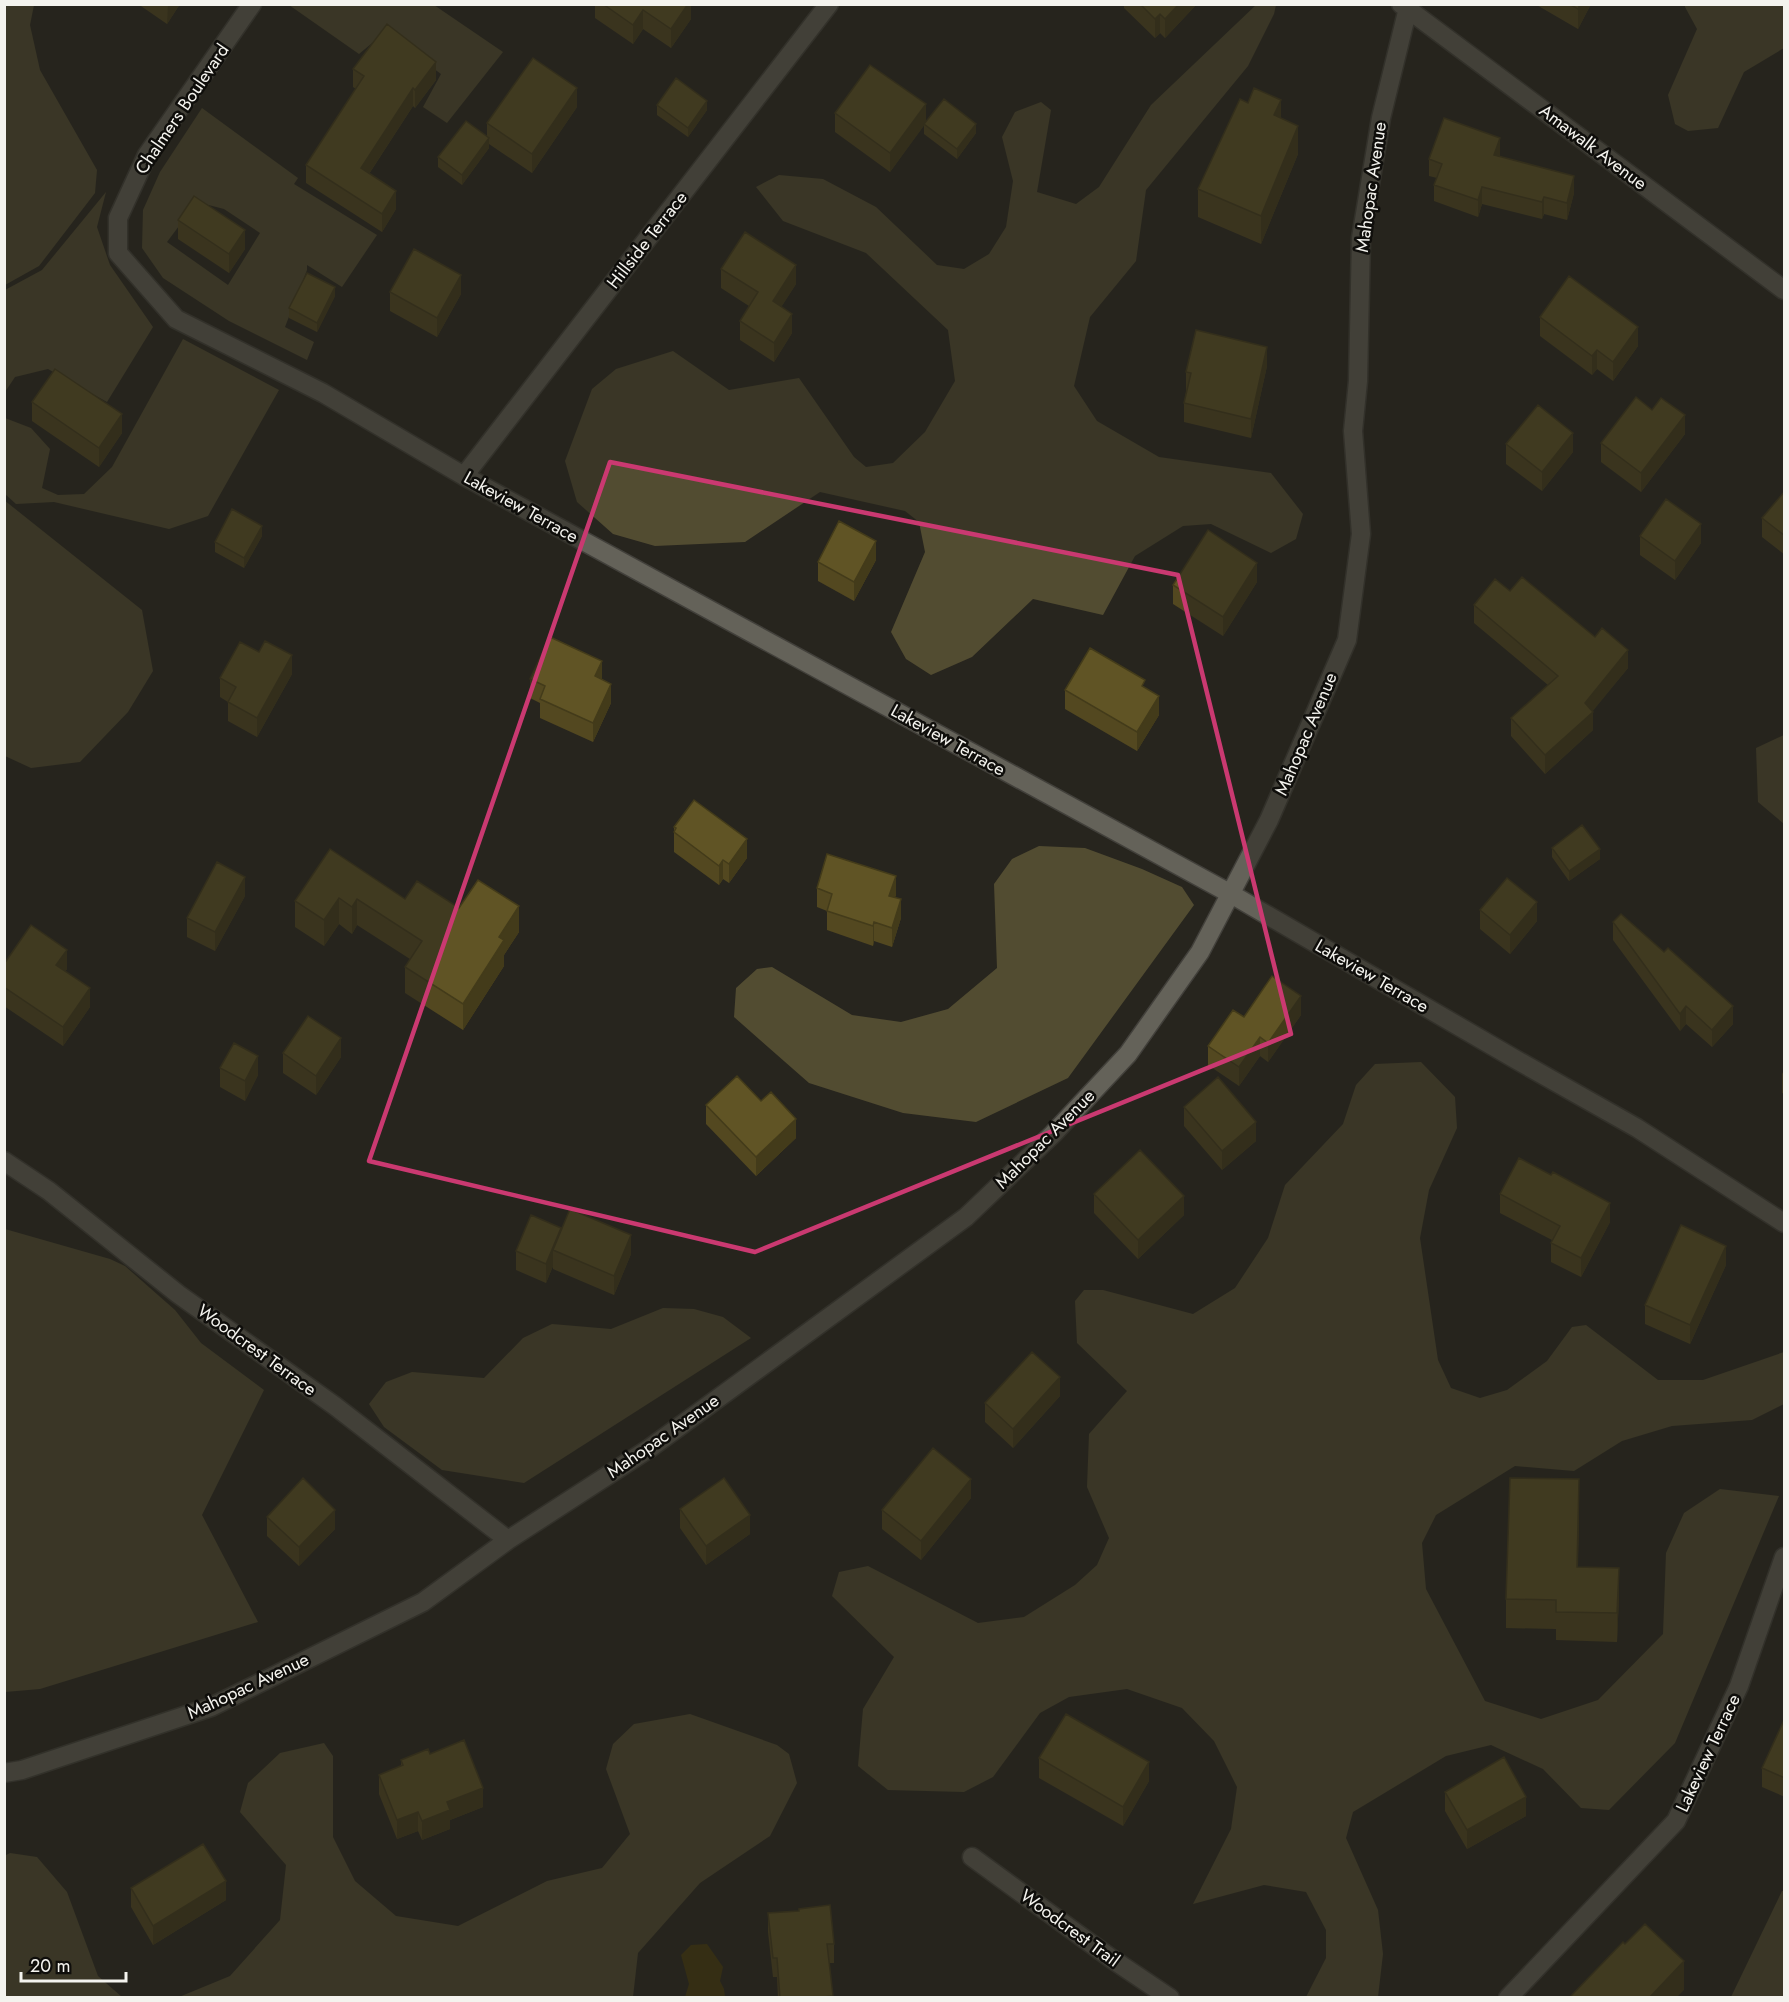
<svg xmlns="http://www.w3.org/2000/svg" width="1789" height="2002" viewBox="0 0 1789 2002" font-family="Jost,sans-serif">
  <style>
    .green { fill: #524c31; fill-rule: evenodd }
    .water { fill: #473b09 }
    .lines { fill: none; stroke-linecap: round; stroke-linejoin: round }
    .minor-casing { stroke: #42403b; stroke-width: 21 }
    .minor { stroke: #646259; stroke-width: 18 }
    .wall { fill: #534820 }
    .shaded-wall { fill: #433b1a }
    .building { fill: #605425; stroke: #433b1a; stroke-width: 1.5 }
    .marked { fill: none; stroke: #ca3971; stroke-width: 4.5; stroke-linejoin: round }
    .labels { text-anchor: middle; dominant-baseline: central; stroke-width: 5; stroke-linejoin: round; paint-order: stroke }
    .street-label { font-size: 18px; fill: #f4f3ee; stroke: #0f0e0b }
  </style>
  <rect width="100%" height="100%" fill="#27251e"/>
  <!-- green -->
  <path class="green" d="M5,4L34,5L30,25L40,70L97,170L95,193L39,266L5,285Z
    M1257,4L1276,5L1274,14L1248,66L1146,190L1136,261L1090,317L1074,386L1097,421L1159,457L1271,473L1303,514L1296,539L1271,553L1211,524L1183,526L1135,556L1103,615L1033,599L972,657L931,675L906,659L891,632L925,552L919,522L905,511L820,492L745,542L655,546L613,534L577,502L565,461L592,389L616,369L673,351L729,390L799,378L854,457L866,467L893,463L925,432L955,381L948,330L866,253L783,221L756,187L779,175L823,179L876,207L937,265L964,269L989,254L1006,227L1013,181L1002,137L1015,112L1041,102L1051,110L1037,192L1076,204L1099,187L1151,105Z
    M289,5H434L503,52L447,123L423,107L441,74L391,37L377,39L359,54Z
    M1685,5H1784V48L1744,72L1718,128L1688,131L1675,124L1668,95L1697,29L1685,7Z
    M202,108L298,178L294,184L377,235L342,287L307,265V270L285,327L314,342L307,360L229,321L163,278L142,248L143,210L160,172ZM197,202L224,209L260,233L228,285L167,242Z
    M106,192L97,227L110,265L153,327L107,402L48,369L15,377L5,392V290L42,270Z
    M183,339L279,390L208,516L169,529L54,502L16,504L5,494V418L31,428L50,449L42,488L58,495L84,494L112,467Z
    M4,500L142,610L153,671L128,712L80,762L31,768L5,756Z
    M1784,735V824L1758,802L1756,748Z
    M1039,846L1085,848L1142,869L1182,887L1194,905L1068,1078L976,1122L903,1113L809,1083L734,1017L736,988L757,969L772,967L852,1015L901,1022L948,1009L997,968L994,884L1012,859Z
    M1421,1062L1455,1097L1457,1128L1429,1190L1420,1238L1438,1360L1451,1388L1480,1398L1507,1390L1547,1361L1572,1327L1586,1325L1658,1380H1703L1784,1352V1404L1752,1420L1672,1426L1622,1441L1574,1471L1515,1466L1436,1515L1422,1543L1426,1589L1485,1701L1541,1719L1598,1700L1663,1634L1666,1553L1684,1513L1720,1489L1779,1496L1675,1743L1609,1810L1581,1808L1543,1769L1491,1745L1446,1756L1353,1812L1346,1838L1378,1910L1383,1954L1378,1997H1306L1326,1958V1930L1306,1892L1264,1885L1193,1904L1231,1829L1237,1787L1214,1741L1182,1708L1127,1689L1069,1697L1040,1713L993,1777L964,1792L888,1790L858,1766L863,1709L894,1657L832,1596L839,1572L868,1566L978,1623L1024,1617L1075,1585L1097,1565L1109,1538L1087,1487L1089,1434L1127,1391L1077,1343L1075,1301L1084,1290H1103L1193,1314L1235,1288L1268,1238L1285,1185L1343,1124L1356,1085L1375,1064Z
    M5,1229L110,1259L125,1266L175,1310L201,1343L264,1390L202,1515L258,1622L40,1689L5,1692Z
    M663,1308L694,1309L723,1317L751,1338L524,1483L442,1470L384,1427L369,1404L386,1382L412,1372L484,1378L523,1338L552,1324L611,1329Z
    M690,1714L777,1745L789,1754L797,1783L770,1836L700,1883L638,1953L633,1997H179L230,1976L280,1920L286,1865L240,1812L248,1783L280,1753L324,1743L333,1756V1837L355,1881L396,1916L458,1926L547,1881L602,1868L630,1834L606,1769L613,1744L634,1724Z
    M10,1853L37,1857L67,1892L98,1976L122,1997H5L4,1856Z
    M1782,1891H1784V1997H1731Z"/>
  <!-- water -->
  <path class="water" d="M707,1944L723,1967L720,1981L724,1989L725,1997H685L689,1984L681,1955L691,1945Z"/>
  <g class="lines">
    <!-- minor casing -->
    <g class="minor-casing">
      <path id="minor" d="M252,4L147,155L118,218V253L176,319L323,393L464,476L1231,894L1515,1059L1637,1128L1784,1223
        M1401,4L1784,290
        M464,476L829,4
        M4,1161L49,1191L178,1294L335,1406L508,1540
        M4,1773L22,1770L211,1707L423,1602L508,1540L650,1448L966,1217L1053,1134L1128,1054L1200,952L1269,820L1347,640L1361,534L1353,431L1358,381L1361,238L1381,118L1409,4
        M972,1857L1112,1959L1170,1998
        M1508,1998L1676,1821L1739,1686L1784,1557"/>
    </g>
    <!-- minor -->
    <use href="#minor" class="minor"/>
  </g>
  <!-- wall -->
  <path class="wall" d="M138,4H180L167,24Z
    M595,4H691V19L671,48L643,29L633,44L595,18Z
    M1124,4H1197L1165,38L1160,33L1155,38L1124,8Z
    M1535,4H1591L1578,29Z
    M353,69L436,80L415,108L413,106L369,174L396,209L382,232L306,183V165L356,89L353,87Z
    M657,105L707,110L688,137L657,115Z
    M577,107L532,173L489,144V148L462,185L438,167V157L487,137V123Z
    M835,113L926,123L976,133L957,159L924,134V125L890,172L835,132Z
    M1281,118L1298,154L1261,244L1198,217V189Z
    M1500,155V156L1574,193L1567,220L1544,214L1542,219L1482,204L1478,217L1434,201V185L1437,178L1429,176V159Z
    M178,220L245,249L229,273L178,239Z
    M721,269L796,284L781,307L792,333L774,362L740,340V321L749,306L721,288Z
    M390,292L461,294L437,337L390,311Z
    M335,296L317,332L289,318V308Z
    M1540,317L1638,346L1613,381L1597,369L1592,375L1540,336Z
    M1267,366L1251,438L1184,422V403L1186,392V372Z
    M32,402L122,433L99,467L32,421Z
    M1652,410L1685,434L1641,492L1601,462V443Z
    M1506,444L1573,452L1542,491L1506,464Z
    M1785,491V555L1762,537V518Z
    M262,536L244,568L215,552V542Z
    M1640,536L1701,543L1675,580L1640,555Z
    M876,560L854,601L818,581V562Z
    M1257,582L1223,636L1173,604V585Z
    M1510,591L1628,668L1592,711L1593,730L1545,774L1511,736V718L1548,685L1474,623V605Z
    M259,652L292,674L257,737L228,721V702L220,697V678Z
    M530,679H602L611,703L593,742L540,718V703L530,698Z
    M1145,688L1159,715L1137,751L1065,709V690Z
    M674,827L747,858L729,883L723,879L719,885L674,852Z
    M1552,848L1600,859L1569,881L1552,857Z
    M330,849L405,899L459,908L519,932L504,955V966L463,1030L405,993V967L410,959L357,925L352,934L339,924L324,946L295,927V901Z
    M817,888L896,895L895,897L901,918L892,947L874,941L873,946L827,930V911L817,907Z
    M245,896L215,951L187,937V918Z
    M1480,910L1537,921L1510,954L1480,929Z
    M1613,922L1733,1024L1712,1047L1686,1024L1680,1031L1613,940Z
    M4,964L67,969L65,971L90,1007L63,1046L4,1006Z
    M1301,1015L1268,1062L1260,1056L1239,1086L1208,1065V1046L1244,1017Z
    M283,1053L341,1057L316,1095L283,1073Z
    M220,1068L258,1075L245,1101L220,1087Z
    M1785,1068V1094L1782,1093V1074Z
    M706,1105L796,1138L756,1176L706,1124Z
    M1184,1107L1256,1141L1222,1170L1184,1126Z
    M1094,1194L1184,1215L1138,1259L1094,1213Z
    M1500,1194L1610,1222L1581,1277L1551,1262V1243L1552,1240L1500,1213Z
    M561,1231L631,1254L614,1295L553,1269V1266L546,1283L516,1270V1251Z
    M1726,1265L1690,1344L1645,1324V1305Z
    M1060,1396L1013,1448L985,1422V1403Z
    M971,1498L921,1560L882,1529V1510Z
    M1579,1508L1578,1567L1619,1596L1617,1642L1556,1640V1629L1506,1628V1599Z
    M680,1509L750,1534L706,1565L680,1528Z
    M267,1517L335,1529L299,1566L267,1536Z
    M1785,1718V1797L1762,1787V1768Z
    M430,1754L483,1807L450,1820V1829L422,1840L418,1831L397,1839L379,1794V1775L401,1766V1760Z
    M1039,1758L1149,1781L1123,1826L1039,1778Z
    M1445,1792L1526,1816L1467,1849L1445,1811Z
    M131,1888L226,1900L153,1945L131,1907Z
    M768,1913L834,1944V1963H829L833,1998H778L777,1977H773L768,1932Z"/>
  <!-- shaded-wall -->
  <path class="shaded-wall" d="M168,4H180L167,24Z
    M688,4H691V19L671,48V29Z
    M1179,4H1197L1165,38V19Z
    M1580,4H1591L1578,29V9Z
    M643,10V29L633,44V25Z
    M1160,14V33L1155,38V19Z
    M436,62V80L415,108V90Z
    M413,88V106L361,186V168Z
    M577,88V107L532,173V154Z
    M1281,100V129L1274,115Z
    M707,101V110L688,137V128Z
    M926,104V123L890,172V153Z
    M976,124V133L957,159V149Z
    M1298,126V154L1261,244V216Z
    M489,138V148L462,185V175Z
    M1500,138V155L1494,171V155Z
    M1574,176V193L1567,220V203Z
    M1482,187V204L1478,217V200Z
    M396,191V209L382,232V214Z
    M1544,197V214L1542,219V202Z
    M245,230V249L229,273V254Z
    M796,265V284L773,320V301Z
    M461,275V294L437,337V318Z
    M335,287V296L317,332V323Z
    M792,314V333L774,362V343Z
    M1638,327V346L1613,381V362Z
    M1267,347V366L1251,438V419Z
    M1597,350V369L1592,375V356Z
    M122,414V433L99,467V448Z
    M1685,415V434L1641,492V473Z
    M1573,433V452L1542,491V472Z
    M1701,524V543L1675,580V561Z
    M262,526V536L244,568V558Z
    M876,541V560L854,601V582Z
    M1257,563V582L1223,636V617Z
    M1628,650V668L1588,717L1593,712V730L1545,774V755L1585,703Z
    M292,655V674L257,737V718Z
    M602,661V681L595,676Z
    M611,684V703L593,742V723Z
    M1159,696V715L1137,751V732Z
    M747,839V858L729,883V864Z
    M1600,849V859L1569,881V871Z
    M723,860V879L719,885V866Z
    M896,876V895L889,915V896Z
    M245,877V896L215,951V932Z
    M339,898V924L324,946V920Z
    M357,899V925L352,934V907Z
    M901,899V918L892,947V928Z
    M1537,902V921L1510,954V935Z
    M519,906V932L504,955V966L463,1030V1004L499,937Z
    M874,922V941L873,946V926Z
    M67,950V969L56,984V965Z
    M90,988V1007L63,1046V1027Z
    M1301,996V1015L1268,1062V1043Z
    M1686,1006V1024L1680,1031V1014Z
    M1733,1006V1024L1712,1047V1030Z
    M1260,1037V1056L1239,1086V1067Z
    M341,1038V1057L316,1095V1076Z
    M258,1056V1075L245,1101V1081Z
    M796,1119V1138L756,1176V1157Z
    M1256,1122V1141L1222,1170V1151Z
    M1184,1196V1215L1138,1259V1240Z
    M1610,1203V1222L1581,1277V1258Z
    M561,1228V1247L553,1250V1266L546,1283V1264Z
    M631,1235V1254L614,1295V1276Z
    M1726,1246V1265L1690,1344V1325Z
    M1060,1377V1396L1013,1448V1429Z
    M971,1479V1498L921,1560V1541Z
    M1579,1479V1508L1577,1595V1567Z
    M335,1510V1529L299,1566V1547Z
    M750,1515V1534L706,1565V1546Z
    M1619,1568V1596L1617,1642V1613Z
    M1149,1762V1781L1123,1826V1807Z
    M483,1788V1807L450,1820V1829L422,1840V1821L447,1802Z
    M1526,1797V1816L1467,1849V1830Z
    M418,1812V1831L397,1839V1820Z
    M226,1881V1900L153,1945V1926Z
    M1684,1961V1990L1676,1998H1649Z"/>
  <!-- building -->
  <path class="building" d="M603,4H688L671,29L643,10L633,25Z
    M1140,4H1179L1165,19L1160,14L1155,19Z
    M1569,4H1580L1578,9Z
    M387,24L436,62L415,90L413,88L361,168L396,191L382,214L306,165L364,76L353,69Z
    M533,58L577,88L532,154L487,123Z
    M870,65L926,104L890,153L835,113Z
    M676,78L707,101L688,128L657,105Z
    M1254,88L1281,100L1274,115L1298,126L1261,216L1198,189L1240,99L1248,103Z
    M944,99L976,124L957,149L924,124Z
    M1444,118L1500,138L1494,155L1574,176L1567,203L1544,197L1542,202L1482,187L1478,200L1434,185L1442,164L1429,159Z
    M466,121L489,138L462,175L438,157Z
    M194,196L245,230L229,254L178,220Z
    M745,232L796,265L773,301L792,314L774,343L740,321L758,292L721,269Z
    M414,249L461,275L437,318L390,292Z
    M307,273L335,287L317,323L289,308Z
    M1569,276L1638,327L1613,362L1597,350L1592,356L1540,317Z
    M1196,330L1267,347L1251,419L1184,403L1191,373L1186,372Z
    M55,369L122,414L99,448L32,402Z
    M1636,397L1652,410L1661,398L1685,415L1641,473L1601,443Z
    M1538,405L1573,433L1542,472L1506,444Z
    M1785,491V536L1762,518Z
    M1666,499L1701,524L1675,561L1640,536Z
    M232,509L262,526L244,558L215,542Z
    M839,521L876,541L854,582L818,562Z
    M1208,530L1257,563L1223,617L1173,585Z
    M1522,577L1595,637L1602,628L1628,650L1585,703L1593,712L1545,755L1511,718L1558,676L1474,605L1495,579L1510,591Z
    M550,637L602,661L595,676L611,684L593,723L540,699L545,686L530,679Z
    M265,641L292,655L257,718L228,702L236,687L220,678L240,642L259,652Z
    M1090,648L1145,680L1142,686L1159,696L1137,732L1065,690Z
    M694,800L747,839L729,864L723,860L719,866L674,832L676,828L674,827Z
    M1582,825L1600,849L1569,871L1552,848Z
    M330,849L405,899L417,881L459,908L478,880L519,906L499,937L504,940L463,1004L405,967L422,941L357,899L352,907L339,898L324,920L295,901Z
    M827,854L896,876L889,896L901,899L892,928L874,922L873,926L827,911L832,894L817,888Z
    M217,862L245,877L215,932L187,918Z
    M1507,878L1537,902L1510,935L1480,910Z
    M1621,914L1664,952L1668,948L1733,1006L1712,1030L1686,1006L1680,1014L1613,922Z
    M31,925L67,950L56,965L90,988L63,1027L4,987V964Z
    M1272,976L1301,996L1268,1043L1260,1037L1239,1067L1208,1046L1233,1010L1244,1017Z
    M308,1016L341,1038L316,1076L283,1053Z
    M234,1043L258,1056L245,1081L220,1068Z
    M737,1076L761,1101L771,1092L796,1119L756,1157L706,1105Z
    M1218,1077L1256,1122L1222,1151L1184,1107Z
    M1140,1150L1184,1196L1138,1240L1094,1194Z
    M1519,1158L1551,1175L1553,1172L1610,1203L1581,1258L1551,1243L1560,1226L1500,1194Z
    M570,1209L631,1235L614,1276L553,1250Z
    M531,1215L561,1228L546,1264L516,1251Z
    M1681,1225L1726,1246L1690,1325L1645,1305Z
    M1032,1352L1060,1377L1013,1429L985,1403Z
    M933,1448L971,1479L921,1541L882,1510Z
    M303,1478L335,1510L299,1547L267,1517Z
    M724,1478L750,1515L706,1546L680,1509Z
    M1510,1478L1579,1479L1577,1567L1619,1568L1617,1613L1556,1612V1600L1506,1599Z
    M1066,1714L1149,1762L1123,1807L1039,1758Z
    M1785,1718V1778L1762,1768Z
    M464,1740L483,1788L447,1802L450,1810L422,1821L418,1812L397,1820L379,1775L403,1765L401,1760L428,1749L430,1754Z
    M1504,1757L1526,1797L1467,1830L1445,1792Z
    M203,1844L226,1881L153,1926L131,1888Z
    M830,1905L834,1944H827L833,1996L814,1998H780L777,1958H773L768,1913L799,1911V1909Z
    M1645,1924L1684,1961L1649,1998H1569L1623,1942L1625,1944Z"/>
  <!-- marked area -->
  <path d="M0 0H1789V2002H0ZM610,462L1178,575L1291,1034L755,1252L369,1161Z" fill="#27251e" fill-opacity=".55" fill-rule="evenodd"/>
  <path class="marked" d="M610,462L1178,575L1291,1034L755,1252L369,1161Z"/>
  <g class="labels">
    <!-- street labels -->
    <g class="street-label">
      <text transform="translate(182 109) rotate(-56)">Chalmers Boulevard</text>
      <text transform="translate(1593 147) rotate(37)">Amawalk Avenue</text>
      <text transform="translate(1371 187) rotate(-82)">Mahopac Avenue</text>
      <text transform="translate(647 240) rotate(-52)">Hillside Terrace</text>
      <text transform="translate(521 507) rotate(29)">Lakeview Terrace</text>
      <text transform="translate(1306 734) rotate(-67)">Mahopac Avenue</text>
      <text transform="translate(948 740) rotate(29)">Lakeview Terrace</text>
      <text transform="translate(1372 976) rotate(30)">Lakeview Terrace</text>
      <text transform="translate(1045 1139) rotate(-45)">Mahopac Avenue</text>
      <text transform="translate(257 1350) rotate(36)">Woodcrest Terrace</text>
      <text transform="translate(663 1436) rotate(-35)">Mahopac Avenue</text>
      <text transform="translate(248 1686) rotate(-25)">Mahopac Avenue</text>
      <text transform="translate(1708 1753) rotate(-65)">Lakeview Terrace</text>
      <text transform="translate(1070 1928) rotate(36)">Woodcrest Trail</text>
    </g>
  </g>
  <!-- border -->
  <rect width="1789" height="2002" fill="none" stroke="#f4f3ee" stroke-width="12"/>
  <!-- scale -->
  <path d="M21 1972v9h105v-9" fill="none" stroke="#f4f3ee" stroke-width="3"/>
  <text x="30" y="1972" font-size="18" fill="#f4f3ee" stroke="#0f0e0b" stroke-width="4.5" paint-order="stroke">20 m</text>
</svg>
